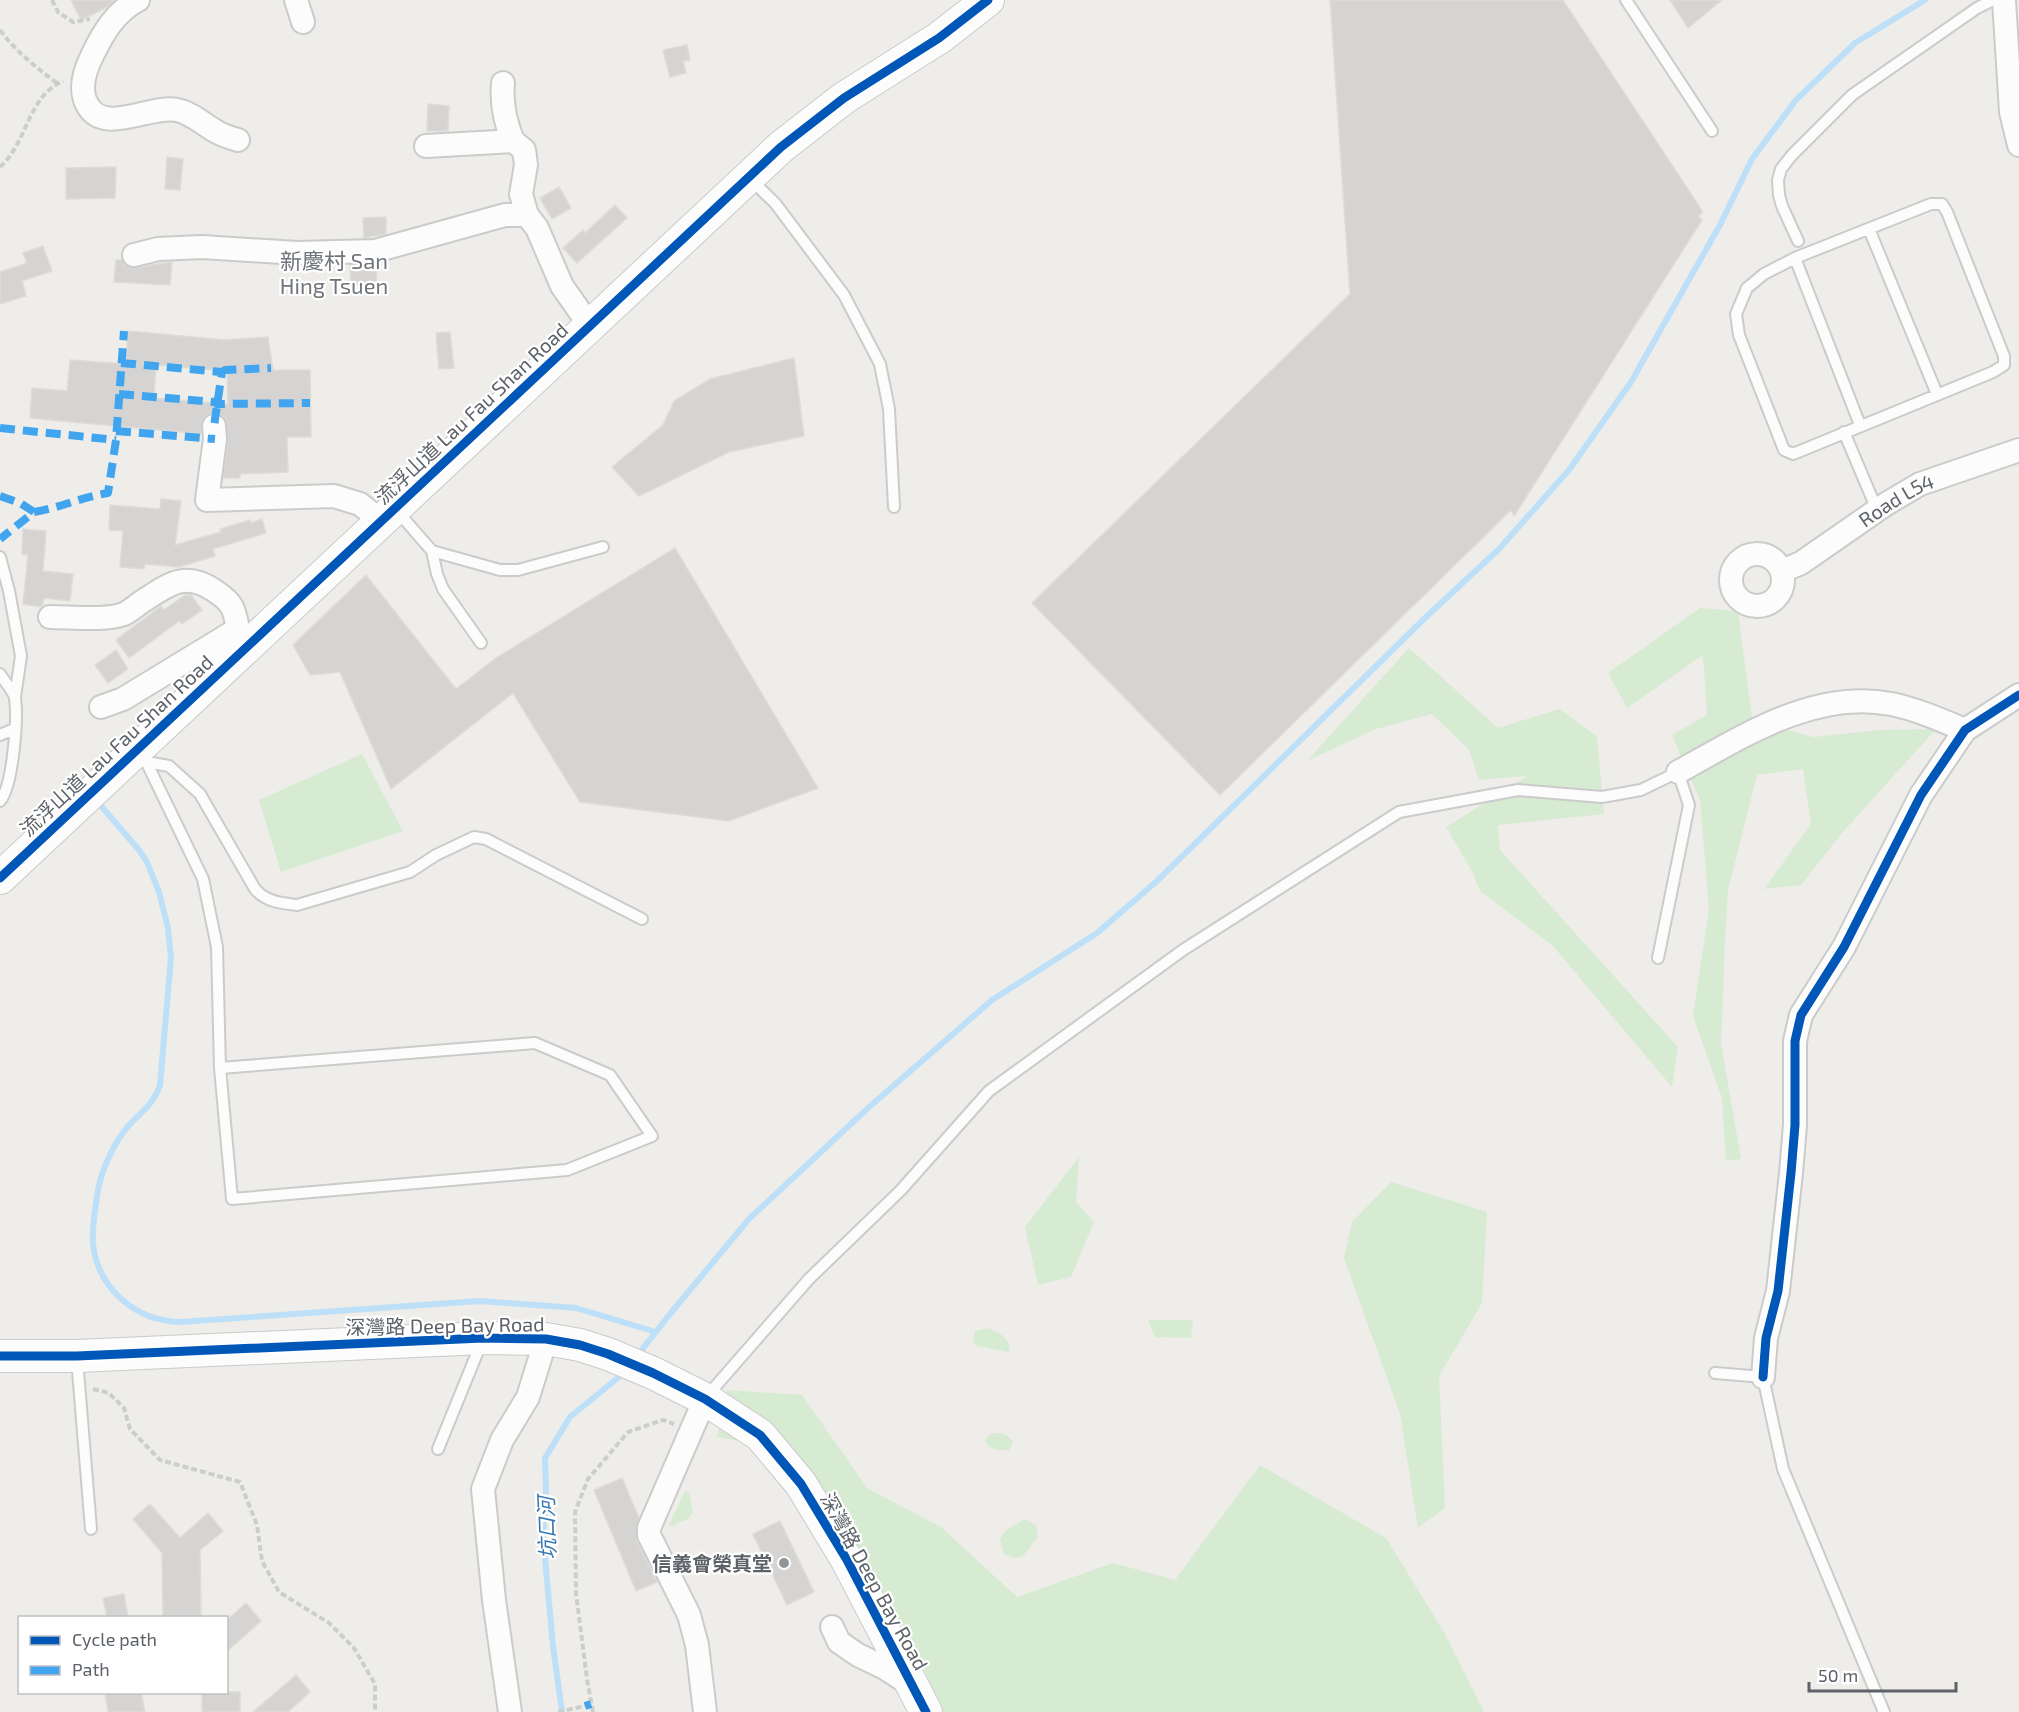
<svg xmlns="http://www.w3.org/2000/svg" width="2019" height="1712" viewBox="0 0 2019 1712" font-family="'Exo 2','Noto Sans SC',sans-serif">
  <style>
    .green { fill: #d6ebd2 }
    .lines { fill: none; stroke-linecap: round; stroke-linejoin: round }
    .stream { stroke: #bde0f8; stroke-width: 6 }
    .building { fill: #d5d4d2; stroke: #dedcd7; stroke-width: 1.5; fill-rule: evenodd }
    .lane-casing { stroke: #cbcbcb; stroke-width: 14 }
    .street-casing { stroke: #cbcbcb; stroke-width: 26 }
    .secondary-casing { stroke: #c9caca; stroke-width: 34 }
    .path { stroke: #cacfcb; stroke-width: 4; stroke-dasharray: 6 3; stroke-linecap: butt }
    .lane { stroke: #fcfcfc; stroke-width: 10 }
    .street { stroke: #fcfcfc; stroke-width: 22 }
    .secondary { stroke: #fcfcfc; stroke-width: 32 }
    .quiet { stroke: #40a5ee; stroke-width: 8; stroke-dasharray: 15 8; stroke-linecap: butt }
    .cycleway-casing { stroke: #fff; stroke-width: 13 }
    .cycleway { stroke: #0057b8; stroke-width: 9 }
    .poi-dot { fill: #909395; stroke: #fff; stroke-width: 2 }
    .labels { text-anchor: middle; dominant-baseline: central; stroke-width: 4.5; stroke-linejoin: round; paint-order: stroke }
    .street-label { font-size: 20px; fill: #5d6268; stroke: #fff }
    .poi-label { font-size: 20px; font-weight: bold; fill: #5d6268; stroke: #fff; text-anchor: end }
    .water-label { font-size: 21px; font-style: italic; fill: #3776b2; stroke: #fff }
    .quarter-label { font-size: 22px; fill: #6e747a; stroke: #fff }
  </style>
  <rect width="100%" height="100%" fill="#eeede9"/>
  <!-- green -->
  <path class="green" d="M1700,608L1738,611L1752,718L1723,735L1784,729L1814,737L1879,730L1936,729L1842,833L1801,885L1764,889L1811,824L1803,769L1757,775L1728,890L1725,942L1721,1043L1741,1159L1726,1161L1722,1098L1693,1016L1709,909L1700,800L1672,735L1707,715L1703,655L1627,708L1608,673Z
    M1409,648L1498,728L1559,709L1597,736L1604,814L1498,825L1500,850L1678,1047L1672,1087L1552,945L1480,891L1472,871L1446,827L1527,776L1479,780L1469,750L1432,714L1376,729L1307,761Z
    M362,754L403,831L281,872L259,800Z
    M1079,1157L1076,1202L1094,1222L1071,1277L1038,1285L1025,1227Z
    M1391,1182L1487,1212L1482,1303L1439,1376L1445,1508L1418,1528L1400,1414L1344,1258L1352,1222Z
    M1148,1320H1193L1191,1338L1155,1337Z
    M988,1328C1000,1333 1012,1339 1009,1352L977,1346L973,1342L975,1331Z
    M727,1390L802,1395L867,1488L941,1527L1017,1597L1113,1563L1175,1580L1260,1465L1386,1538L1445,1634L1484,1712H943L920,1660L842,1518L794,1451L717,1437Z
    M996,1433C1004,1433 1008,1435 1013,1442L1009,1450C998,1450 991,1451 985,1441L989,1435Z
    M685,1491L689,1492L693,1512L688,1519L677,1523L675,1527L669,1525Z
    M1025,1519L1036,1525L1038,1537C1027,1549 1024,1565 1004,1554L1000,1539L1006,1530Z"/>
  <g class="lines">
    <!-- stream -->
    <path class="stream" d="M102,807L139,850L147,862L159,892L168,928L171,958L160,1085C154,1103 143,1111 130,1124C122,1133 115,1144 110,1155C102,1170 98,1186 96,1203C94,1217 92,1230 93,1244C98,1289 136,1321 180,1322L480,1301L576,1308L656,1332
      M637,1356L670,1314L749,1219L868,1108L992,1000L1097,933L1157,881L1427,616L1499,549L1569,470L1631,382L1720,225L1752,159L1796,100L1855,43L1925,0
      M562,1712L553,1646L543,1537L546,1491L545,1458L570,1417L625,1372"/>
  </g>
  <!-- building -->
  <path class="building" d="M71,0H114L106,8L81,20Z
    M1330,0H1563L1703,212L1698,216L1702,220L1514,516L1511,510L1220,795L1032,603L1350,294Z
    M1670,0H1722L1688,28Z
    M687,45L690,60L683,61L686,73L670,77L663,50Z
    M428,104L449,106L448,131H427Z
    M167,157L183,159L180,190L165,189Z
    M116,167L115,198L66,199V168Z
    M559,187L571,208L552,219L540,198Z
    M615,205L627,218L577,263L563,248L583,230L585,233Z
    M386,217V234L364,238L363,218Z
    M43,246L52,271L22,281L26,296L0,304V272L27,263L23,253Z
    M116,260H122L125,265L131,268L172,262L170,285L114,282Z
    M376,264L377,285L351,286L350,265Z
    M128,331L225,340L268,337L273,370H310L311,437H287L288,472L240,474V478H223L228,438L225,419L219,414L212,413L206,415L202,421L201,434L30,418L32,388L67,391L70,360L126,364ZM156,365L227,371L228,404L154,398Z
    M450,332L454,368L439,369L436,333Z
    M794,358L804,436L729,452L639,496L612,467L663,425L674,401L710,379Z
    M161,499L181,501L175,545L221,532L220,529L250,520L251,523L262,519L266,533L213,549L215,556L179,567L145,564L144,569L120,567L123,531L109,530L110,505L160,509Z
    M23,529L46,531L43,571L73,574L70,601L44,598L42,607L23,604L28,555L22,554Z
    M675,548L818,788L729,821L580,802L513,693L391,789L340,672L310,675L293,645L366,575L456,689L496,658Z
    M185,595H191L202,610L182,624L179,621L129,658L116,640L161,606L164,610Z
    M116,650L128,669L108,683L95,665Z
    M622,1478L639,1518L636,1528L637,1541L657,1582L636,1591L594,1490Z
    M150,1504L180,1538L208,1513L223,1531L200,1550L201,1617H163L162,1553L133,1519Z
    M780,1521L814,1592L787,1605L753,1534Z
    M124,1594L128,1617H107L103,1598Z
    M246,1603L261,1621L226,1652V1621Z
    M296,1675L310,1692L288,1712H253Z
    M105,1692H141L145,1712H108Z
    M202,1692H240V1712H202Z"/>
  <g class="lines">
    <!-- lane casing -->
    <g class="lane-casing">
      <path id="lane" d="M1626,0L1712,131
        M750,179L775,203L844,295L880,364L889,409L894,507
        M1931,204H1942L1947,212L2004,356V365L1993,372L1793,454L1784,450L1739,335L1736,314L1747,288L1764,274L1795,258Z
        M1869,229L1937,394
        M1798,241L1782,206L1779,195L1778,180L1781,169L1792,155L1852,95L1977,8L1993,0
        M1795,258L1860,425
        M1844,432L1877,510
        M397,511L432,551L437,574L443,589L481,643
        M432,551L500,570H518L603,547
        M0,557L9,591L21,656L15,697
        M0,674C4,681 13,690 15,698C18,718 13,786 0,801
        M0,735L14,729
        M141,751L203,879L217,947L220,1068L232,1199L567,1170L652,1136L610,1075L535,1043L220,1068
        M146,762L169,766L200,794L255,889C266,902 281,903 297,905L410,872L436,855L474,837L486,839L642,919
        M77,1359L91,1529
        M1715,1373L1763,1377L1783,1469L1884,1712
        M707,1396L809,1279L901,1190L989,1091L1183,950L1399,812L1518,790L1602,797L1641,790L1678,772L1689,805L1658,958
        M438,1449L482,1341"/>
    </g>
    <!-- street casing -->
    <g class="street-casing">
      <g id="street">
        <path d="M138,0C115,12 103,33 92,56C86,68 80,86 85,100C100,139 149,104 177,110C192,113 204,125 217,132C224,136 231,138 238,140"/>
        <path d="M296,0L303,22"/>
        <path d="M2004,0L2011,112L2019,145"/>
        <path d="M503,83C501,104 505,122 513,141"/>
        <path d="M426,146L513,141L524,150L526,165L521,194L527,215"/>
        <path d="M134,255L158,249L202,247L297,253L375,251L505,215H527L537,228L562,286L590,326"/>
        <path d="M214,426L215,439L207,500L334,496L360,504L381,521"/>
        <circle cx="1757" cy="580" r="26"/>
        <path id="s1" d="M1782,571L1801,563L1886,504L1920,484L2019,450"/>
        <path d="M50,617C71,617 105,621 124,614C130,611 135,607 140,603C168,585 184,570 215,591C233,603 234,608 238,629"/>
        <path d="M101,707L123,699L238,629L248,640"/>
        <path d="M1678,772C1742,737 1814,689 1891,704C1916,709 1941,720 1965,730"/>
        <path d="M1763,1377L1766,1338L1778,1291L1791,1173L1795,1125V1041L1801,1015L1844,947L1921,795L1965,730L2019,695"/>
        <path d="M705,1399L649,1528V1535L689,1615L697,1645L705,1712"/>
        <path d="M832,1627L839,1642L858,1655L885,1668L911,1685"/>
        <path d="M510,1712L494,1600L483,1489L502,1440L528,1397L546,1339"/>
      </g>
    </g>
    <!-- secondary casing -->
    <g class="secondary-casing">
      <path id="secondary" d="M0,878L781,147L844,98L939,38L988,0
        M0,1356H77L483,1338L546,1339L580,1345L608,1354L653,1373L705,1399L760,1435L801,1484L847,1560L926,1712"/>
    </g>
    <!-- path -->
    <path class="path" d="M52,0L58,12L73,22L90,19
      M0,30C16,52 36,67 58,84
      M0,167C28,142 27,97 63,81
      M93,1389L109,1393L124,1408L130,1429L160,1460L240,1482L257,1525L262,1561L279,1592L329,1623L354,1648L375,1684V1712
      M558,1712L585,1706
      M593,1712L587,1679L576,1593L575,1512L588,1479L628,1432L663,1420L674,1424"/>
    <!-- lane -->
    <use href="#lane" class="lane"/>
    <!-- street -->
    <use href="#street" class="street"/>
    <!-- secondary -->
    <use href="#secondary" class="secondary"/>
    <!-- quiet -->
    <path class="quiet" d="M121,363L222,372L214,426
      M222,372L225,370L271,368
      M119,394L215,402L217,404L310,403
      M0,428L116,440
      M116,431L215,439
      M0,496L20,503L34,512L0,539
      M34,512C59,508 82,497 108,493L116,440L124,331
      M585,1706L591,1704"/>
    <!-- cycleway casing -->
    <g class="cycleway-casing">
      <path id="cycleway" d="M0,878L781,147L844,98L939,38L988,0
        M0,1356H77L483,1338L546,1339L580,1345L608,1354L653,1373L705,1399L760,1435L801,1484L847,1560L926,1712
        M1763,1377L1766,1338L1778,1291L1791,1173L1795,1125V1041L1801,1015L1844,947L1921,795L1965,730L2019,695"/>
    </g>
    <!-- cycleway -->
    <use href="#cycleway" class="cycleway"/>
  </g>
  <!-- markers -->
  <circle class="poi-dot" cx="784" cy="1563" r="6"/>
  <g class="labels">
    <!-- street labels -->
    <g class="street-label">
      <text transform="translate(471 413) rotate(-43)">流浮山道 Lau Fau Shan Road</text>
      <text stroke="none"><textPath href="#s1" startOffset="135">Road L54</textPath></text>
      <text transform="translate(116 745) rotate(-43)">流浮山道 Lau Fau Shan Road</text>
      <text transform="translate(445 1325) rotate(-1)">深灣路 Deep Bay Road</text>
      <text transform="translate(875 1581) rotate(61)">深灣路 Deep Bay Road</text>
    </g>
    <!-- poi labels -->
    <g class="poi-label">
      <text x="772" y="1563">信義會榮真堂</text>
    </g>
    <!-- water labels -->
    <g class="water-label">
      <text transform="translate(546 1528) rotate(-92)">坑口河</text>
    </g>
    <!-- quarter labels -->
    <g class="quarter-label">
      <text x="334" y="260">新慶村 San<tspan x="334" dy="25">Hing Tsuen</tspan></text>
    </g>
  </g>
  <!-- legend -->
  <rect x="18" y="1616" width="210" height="78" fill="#ffffff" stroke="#bec0c3" stroke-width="1.5"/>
  <rect x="30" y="1636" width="30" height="9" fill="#0057b8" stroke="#bec0c3" stroke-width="1.5"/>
  <text x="72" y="1646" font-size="18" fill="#5d6268">Cycle path</text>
  <rect x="30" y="1666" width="30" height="9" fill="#40a5ee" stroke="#bec0c3" stroke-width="1.5"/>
  <text x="72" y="1676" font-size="18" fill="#5d6268">Path</text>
  <!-- scale -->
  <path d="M1809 1682v9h147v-9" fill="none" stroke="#5d6268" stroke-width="3"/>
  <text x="1818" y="1682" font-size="18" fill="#5d6268" stroke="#ffffff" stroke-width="4.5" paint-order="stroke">50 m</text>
</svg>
